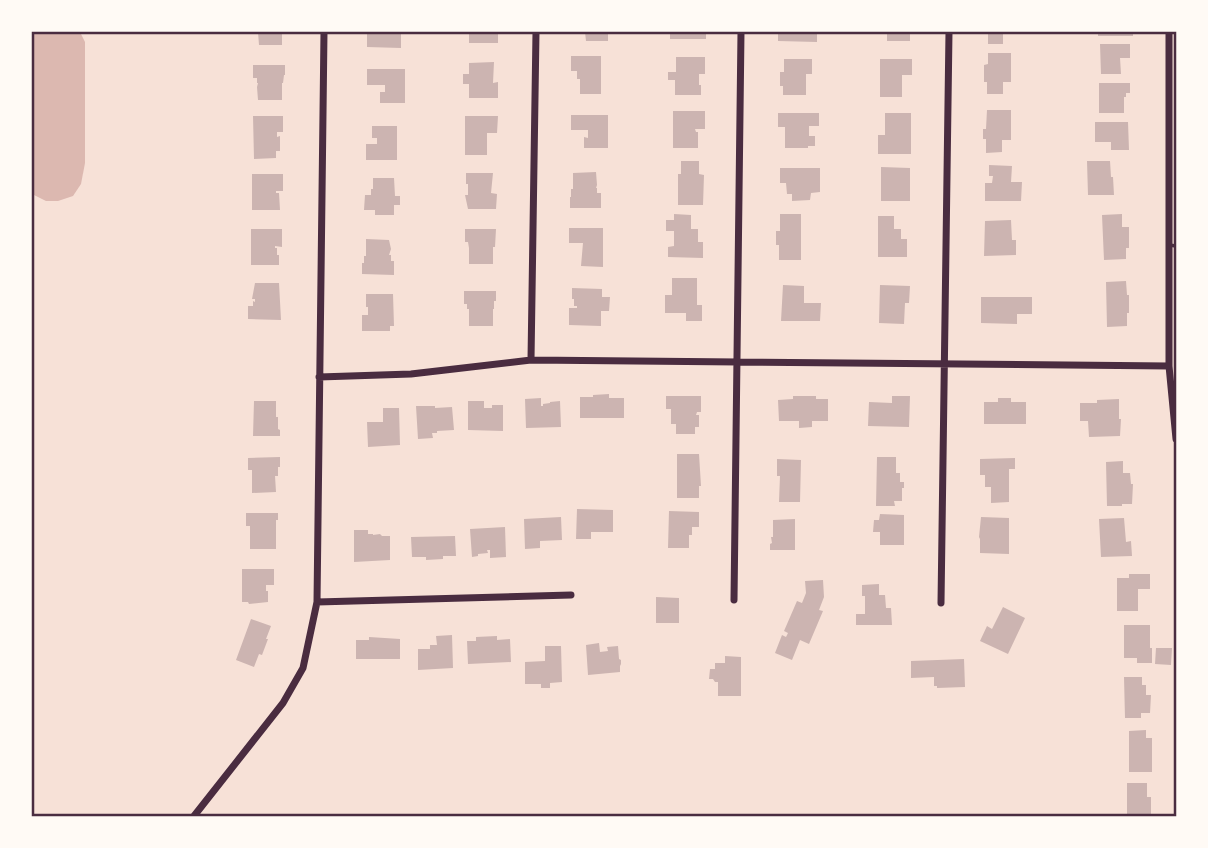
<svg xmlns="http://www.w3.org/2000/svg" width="1208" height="848" viewBox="0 0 1208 848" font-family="Karla,sans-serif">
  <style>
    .water { fill: #dcb8b0 }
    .building { fill: #ccb4b1 }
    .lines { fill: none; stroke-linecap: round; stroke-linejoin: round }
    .service { stroke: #4a2c40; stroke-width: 3.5 }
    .minor { stroke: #4a2c40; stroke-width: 7 }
    .neatline { fill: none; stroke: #4a2c40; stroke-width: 2.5 }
  </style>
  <rect width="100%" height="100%" fill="#f7e1d7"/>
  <!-- water -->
  <path class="water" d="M32,32H80L85,42V163L81,184L73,196L58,201H46L32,194Z"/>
  <!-- building -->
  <path class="building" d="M258,32H282V45H259Z
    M367,32H401V48L367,47Z
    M469,32H498V43H469Z
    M585,32H608V41H586Z
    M670,32H706V39H670Z
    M778,32H817V42L778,41Z
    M887,32H910V41H887Z
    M988,32H1003V44H988Z
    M1098,32H1133V36H1098Z
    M1100,44H1130V58H1120L1121,74H1101Z
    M988,53H1011V82H1003V94H987V82H984V65L988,64Z
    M571,56H601V94H580V79H577V71H571Z
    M676,57H705V74H699V85H701V95H675V80H668V72H676Z
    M784,59H812V74H806V95H783V86H780V72H784Z
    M880,59H912V75H902V97H880Z
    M494,62L493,83L498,82V98H469V84H463V74H469V63Z
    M253,65H285V75H284L283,83H282V100H258L257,87L258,83H257V78H253Z
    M367,69H405V103H380V92H385V85H367Z
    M1099,83H1130V93H1126V97H1124V113H1099Z
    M987,110H1011V140H1002V152L986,153V139H983V129H986Z
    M673,111H705V129H695L696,132H698V148H673Z
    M778,113H819V126H809V136H815V146H808V148H785V127H778Z
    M885,113H911V154H878V135H885Z
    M571,115H608V148H584V137L588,138V130H571Z
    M253,116H283V132H277V137L280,136V151H276V158L254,159Z
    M465,116H498L497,133H487V155H465Z
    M1095,122H1128L1129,150H1111V142H1095Z
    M372,126H397V160H366V144H377V138H372Z
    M681,161H699V174L704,175L703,205H678V174H681Z
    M1087,161H1110L1111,177H1113L1114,195H1088Z
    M989,165L1012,166L1011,182H1022L1021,201H985V183H992L993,176H989Z
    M881,167L910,168V201H881Z
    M780,168H820V192L811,193L810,200L792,201V194H787L786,183H780Z
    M596,172L597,185L596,188H597V193H601V208H570V197H571V189H573V173Z
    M466,173H493L491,193L497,194L496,209H468L465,195H468V184H466Z
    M252,174H283V191H276V193H279L280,210H252Z
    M373,178H394L395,196H400V205H394V215H375V210H364L365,195H371V189H373Z
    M674,214L691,215V229H698V242H703V258L668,257V247L674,246V231H666V220H674Z
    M780,214H801V260H779V245H776V231H780Z
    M1122,214V227H1129V248H1126V259L1104,260L1102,215Z
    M878,216H894V229H901V239H907V257H878Z
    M1011,220L1012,240H1016V255L984,256L985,221Z
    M569,228H603V267L581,266L583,243H569Z
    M251,229H282V247L275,246V248H277V255H279V265H251Z
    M465,229H496L495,247H493V264H469V248L468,242H465Z
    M366,239L389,240L391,249L389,255H391V261H394V275L362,274V263H364V256H366Z
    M672,278H697V305H702V321H686V313H665V295H672Z
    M1126,281L1127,295H1129V313H1127V326L1107,327L1106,282Z
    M255,283H279L281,320L248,319V306H253V301L255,302V299H252Z
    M783,285L804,286V303H821L820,321H781Z
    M880,285L910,286L909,303H905L904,324L879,323Z
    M572,288L602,289V297H610L609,311H601V326L569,325V308H577V306H574V299H572Z
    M464,291H496V301H494V309H493V326H469V309H467V304H464Z
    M366,294H393L394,326H390V331H362V315H368V307H366Z
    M981,297H1032V314H1017V324L981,323Z
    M609,394V398H624V418H580V397H593V395Z
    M666,396H701V412H697L696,415H699V427H695V434H676V424H671V409H666Z
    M793,396H816V399H828V421H812V427L799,428V421H779L778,400L793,399Z
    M892,396H910L909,427L868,426L869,402L892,403Z
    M541,398V406H543V404L550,403V402L560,401L561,427L526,428L525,399Z
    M998,398H1011V402H1026V424H984V402H998Z
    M1119,399V419H1121L1120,436L1089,437L1088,421H1080V403H1097V400Z
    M254,401H276V417H278V429L280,430V436H253Z
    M468,401H484V408H492V405H503V431L468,430Z
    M416,406H435V408L452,407L454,430L437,431V433H432L433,438L418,439Z
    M383,408H399L400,445L368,447L367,422H383Z
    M677,454H699L701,486H699V498H677Z
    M280,457V467H278V476H275L276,492L252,493V470H248V458Z
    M877,457H896V473H900V482H904V488H902V501H894L895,506H876Z
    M1015,458V469H1009V502L991,503V487H985V475H980V459Z
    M777,459L801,460L800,502H779L780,476H777Z
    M1123,461V473H1130L1131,484H1133L1132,504H1122V506H1107L1106,462Z
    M577,509L613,510V532H591V539H576Z
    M669,511L699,512V527H692V535H689V548H668Z
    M246,513H278V520H276V549H250V526H246Z
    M880,514L904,515V545H880V532H873L874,520H879Z
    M561,517L562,540L540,541V548L525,549L524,519Z
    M981,517L1009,518V554L980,553V539L979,537Z
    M1124,518L1126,542L1131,541L1132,556L1101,557L1099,519Z
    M795,519V550H770V544L772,543L771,537H773V520Z
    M505,527L506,557L490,558V550H487L488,553L478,554V556L472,557L470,529Z
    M354,530H368V534H373V535L380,534L382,536H390V560L354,562Z
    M455,536L456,556H443V559L426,560V557H412L411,537Z
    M242,569H274V585H266V591H268V602L249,604L248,602H242Z
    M1129,574H1150V589H1138V611H1117V578H1129Z
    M823,580L824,597L819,610L823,611L809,644L800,640L792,660L775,653L782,635L786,637L788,633L784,631L797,601L802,603L806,593L805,581Z
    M879,584V595H885L886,608H891L892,625H856V614H865V596H862V585Z
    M656,597L679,598V623H656Z
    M1003,607L1025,618L1008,654L980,641L987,626L992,629Z
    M251,619L271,626L266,639H268L262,655L259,654L254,667L236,660Z
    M1124,625H1150V648H1152V663H1137V658H1124Z
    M452,635L453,668L418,670V649H430V645H437L436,636Z
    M497,636V640L510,639L511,662L468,664L467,641H476V637Z
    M369,637L400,639V659H356V640H369Z
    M599,643L600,652L608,651L607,647L618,646L619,659L621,660V664L620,666V672L588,675L586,645Z
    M545,646H561L562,682L550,683V688H541V684H525V662L545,661Z
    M1156,648H1172L1171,665L1155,664Z
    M725,656L741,657V696H718V682H715L713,679H709L710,669H715V663H725Z
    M964,659L965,687L937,688V686H934V677L911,678V661Z
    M1124,677H1142V685H1146V695H1151L1150,713H1141V718H1125Z
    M1146,730V738H1152V772H1129V731Z
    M1127,783H1147V797H1151V816H1127Z"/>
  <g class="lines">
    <!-- service -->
    <path class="service" d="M1169,245L1176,246"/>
    <!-- minor -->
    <path class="minor" d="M1169,32V366L1176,439
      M531,360L536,32
      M319,377L411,374L531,360L1169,366
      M734,600L741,32
      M317,602L571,595
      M941,603L949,32
      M194,816L283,703L303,668L317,602L324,32"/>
  </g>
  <!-- border -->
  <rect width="1208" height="848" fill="none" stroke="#fffaf5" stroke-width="66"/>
  <rect x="33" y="33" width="1142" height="782" class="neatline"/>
</svg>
